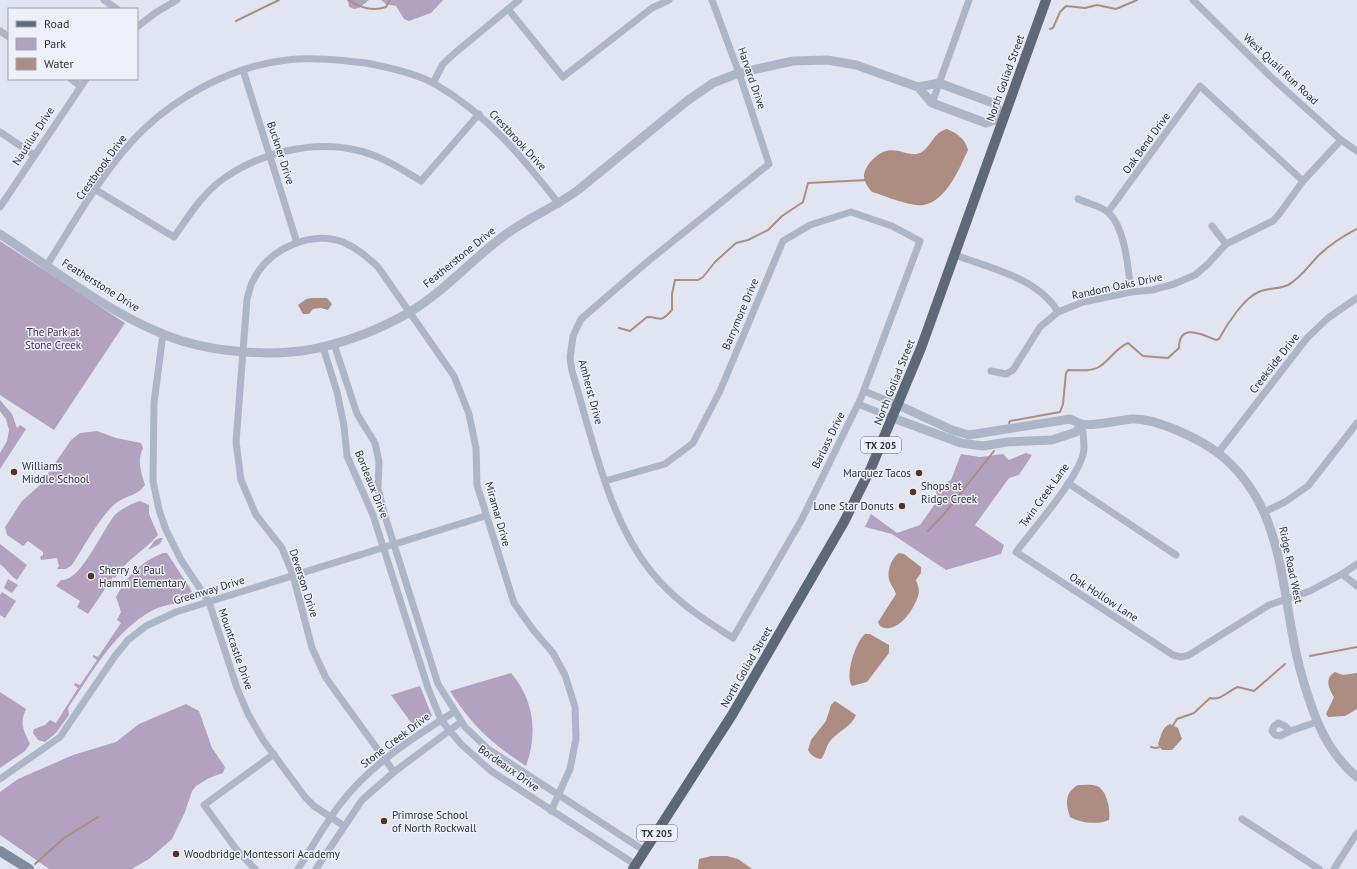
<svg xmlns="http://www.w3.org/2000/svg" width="1357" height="869" viewBox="0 0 1357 869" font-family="'PT Sans',sans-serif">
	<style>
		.green { fill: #b3a1c0 }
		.water { fill: #ad8d81 }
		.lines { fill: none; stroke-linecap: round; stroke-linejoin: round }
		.stream { stroke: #ad8d81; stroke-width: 2 }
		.minor { stroke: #adb6c9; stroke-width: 7 }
		.tertiary { stroke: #adb6c9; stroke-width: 9 }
		.secondary { stroke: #7e8b9d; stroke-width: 10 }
		.primary { stroke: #5d6979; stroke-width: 10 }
		.poi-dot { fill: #573323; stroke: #edf0f9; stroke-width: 1.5 }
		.labels { text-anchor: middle; stroke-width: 3; stroke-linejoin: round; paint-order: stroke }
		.shield { fill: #edf0f9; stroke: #656a72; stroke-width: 1 }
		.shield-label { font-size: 10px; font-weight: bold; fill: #2b3138 }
		.street-label { font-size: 11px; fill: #2b3138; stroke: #edf0f9 }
		.park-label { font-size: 11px; fill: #463055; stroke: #edf0f9 }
		.poi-label { font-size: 11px; fill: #2b3138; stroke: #edf0f9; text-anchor: start }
	</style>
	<rect width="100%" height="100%" fill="#e1e5f2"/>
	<g class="green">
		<polygon points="348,0 369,0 359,8 354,9 349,7"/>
		<polygon points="381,0 443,0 431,13 409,21 404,19 396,6 386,4"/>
		<polygon points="0,241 125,323 54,430 0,395"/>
		<polygon points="0,400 12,414 17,428 20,425 26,429 0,469 0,453 7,441 9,430 6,419 0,411"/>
		<path d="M97,431L116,438L141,443L143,448C137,461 141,472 145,485C139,495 125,496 116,503C100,516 84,547 72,565L66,569H57L59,566L57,558L41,560L40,557L43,555V552L28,541L23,546L7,535L5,527L22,501L40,485L71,440L80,433Z"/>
		<polygon points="1026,453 1032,455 1019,475 1009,478 975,525 1004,545 1001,554 946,570 892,534 865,527 871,514 897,533 920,525 937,501 936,489 951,480 961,454 980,457 1003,454 1009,460"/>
		<path d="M140,501L149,505V514L158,535C143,552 128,558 115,578L113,577L88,614L77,607L80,601L56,586L61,580C81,582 103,528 115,515C122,508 131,504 140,501Z"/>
		<polygon points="160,538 163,538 160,544 148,550 155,540"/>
		<path d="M0,544L27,565L17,580C8,574 7,569 0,564Z"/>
		<path d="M163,553H167L190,588L192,592L191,598C179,604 165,604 153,610C113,632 93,672 68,708L69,715L56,733L45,742L38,740L33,733L34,729L45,725L50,720L56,723L78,688L74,685L75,683L80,685L97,660L93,657V655L98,657L121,623L117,620L121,612L116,597C128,575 141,562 163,553Z"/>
		<polygon points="8,579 18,585 12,593 4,588"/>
		<polygon points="2,592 16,601 5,618 0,615 0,595"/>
		<path d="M511,673C534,700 538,733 526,766C491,743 473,727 450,691Z"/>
		<polygon points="420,686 432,716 415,728 391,695"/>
		<path d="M0,692L26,709C19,724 24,731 30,744L25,751L0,768Z"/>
		<polygon points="186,704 199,711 212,748 225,767 223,773 209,778 196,786 192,791 185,812 172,839 149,859 132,869 49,869 0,835 0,792 18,779 73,755 116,742 139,724"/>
	</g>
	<g class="water">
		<path d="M947,129C957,133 966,140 968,150C959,169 947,200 924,205C911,207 885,196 872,192C868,188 864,181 864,176C864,170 869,163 873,159C893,140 906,159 920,153C931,148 933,132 947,129Z"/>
		<polygon points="312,298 327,298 332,304 328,310 321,308 313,309 309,314 303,314 298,305 306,299"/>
		<path d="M899,553L904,554L921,567V573L916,580C918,585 920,591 918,596C914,610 896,636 880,626L878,622L896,594C895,590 892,587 890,582C886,573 891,558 899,553Z"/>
		<path d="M865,634H870L889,645V653L867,682L852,686C844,676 856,641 865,634Z"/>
		<path d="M1335,672L1343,675L1357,673V709L1345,716L1328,717L1326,714L1334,697C1329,689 1324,678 1335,672Z"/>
		<path d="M835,701L856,715C851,727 840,730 831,740C826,745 826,753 821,759C814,758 811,755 808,750L811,740L826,721L831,705Z"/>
		<path d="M1170,724L1178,728L1182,739L1172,750H1162L1158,744C1161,736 1162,727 1170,724Z"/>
		<path d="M1078,785C1084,785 1091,784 1097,786C1107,790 1111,811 1109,820C1098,825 1080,823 1070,817C1066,804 1064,793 1078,785Z"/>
		<polygon points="727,856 738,859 752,869 698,869 699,859 711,856"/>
	</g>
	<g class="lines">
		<g class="stream">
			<path d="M348,0C360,7 372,12 386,7L390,0"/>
			<polyline points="236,21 279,0"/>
			<polyline points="1050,29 1053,28 1060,12 1066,6 1085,8 1097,5 1116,9 1137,0"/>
			<path d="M619,328L630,331L647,317C662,317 659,324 672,310V294L675,280H698L703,277L715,262L736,243L748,240L768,230L782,216L803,202L808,183L867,180"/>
			<path d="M1009,423L1010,421L1060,412L1063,404L1066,373L1068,370C1078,370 1090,372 1099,367C1110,360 1116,348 1128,343L1143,356L1168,358L1179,348C1179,323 1201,334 1216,340L1219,339C1227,324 1245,296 1261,291C1270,288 1280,289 1288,285C1301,278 1309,265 1319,255C1331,244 1343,236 1357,229"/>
			<polyline points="928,531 944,514 994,451"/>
			<polyline points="1310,656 1357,647"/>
			<path d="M1172,727L1177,719L1194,713L1210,698C1222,701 1228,690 1238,687L1254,691L1285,664"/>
			<polyline points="1151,747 1155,748 1161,747"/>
			<polyline points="35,864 64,838 98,817"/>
		</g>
		<g class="minor">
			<polyline points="104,0 117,9"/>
			<polyline points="1193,0 1270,76 1341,140 1357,151"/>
			<polyline points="508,9 563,77 652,8 669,0"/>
			<polyline points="137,27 155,13 177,0"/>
			<polyline points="0,31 9,37"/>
			<polyline points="243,70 297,243"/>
			<polyline points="71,79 80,86"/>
			<polyline points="433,83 443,64 456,52 519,0"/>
			<polyline points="932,103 969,0"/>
			<polyline points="0,132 34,155"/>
			<path d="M96,190L174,237C188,217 203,193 223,179C259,153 312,140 356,150C380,155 401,169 421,181L479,114"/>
			<path d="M1078,199C1086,203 1102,206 1109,213C1126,230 1128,269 1131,292"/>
			<polyline points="0,207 86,79"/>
			<polyline points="1108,212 1200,86 1303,181"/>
			<polyline points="1212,226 1226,244"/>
			<path d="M955,255C990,268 1038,278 1058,312"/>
			<path d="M47,265C75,221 104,168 142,131C180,94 234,66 287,60C313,57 340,60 366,63C387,67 416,73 435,84C487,114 523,158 559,204"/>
			<polyline points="163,334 154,403 153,481 159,510 166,530 181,560 209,602 237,688 248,714 263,740 305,797 314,806 344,826"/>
			<polyline points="334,344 357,414 375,443 379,462 378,489 385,516 438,684 465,727 488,749 645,851"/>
			<polyline points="323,347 337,392 344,426 347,456 373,515 428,688 441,720 461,744 491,771 636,865"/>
			<polyline points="991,371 1006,374 1013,370 1040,327 1058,312 1083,302 1131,292 1152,290 1174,284 1195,275 1208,264 1226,244 1273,221 1280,213 1303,181 1341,140"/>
			<polyline points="864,391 898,405"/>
			<polyline points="858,404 893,418"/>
			<path d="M1082,425C1083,433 1084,441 1084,449C1082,475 1033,529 1016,552L1173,655L1181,657L1189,655L1269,605L1310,591L1342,574L1357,564"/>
			<polyline points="1218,453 1307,338 1328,318 1357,298"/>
			<path d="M605,481L665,464L693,443L720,391L783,241L810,225L851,212L892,226L920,241L861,398L802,519L733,638C710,623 687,609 667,589C611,536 594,443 572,371L570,358L573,336L581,319L647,262L769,164L739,73L712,0"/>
			<polyline points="1068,483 1176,555"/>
			<polyline points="1264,512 1285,502 1308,486 1357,423"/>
			<polyline points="1342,574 1357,586"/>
			<polygon points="1278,723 1285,726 1290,731 1280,736 1275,735 1272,731 1274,726"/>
			<polyline points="1290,731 1317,722"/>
			<path d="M394,772L326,678L312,648L293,575L282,548L256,515L241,480L236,442L247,299C249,293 250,285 254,279C269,249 311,230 343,242C357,248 367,257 378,267L454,376L469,414L476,448L477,485L514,603L534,631L553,653L565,675L575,707L576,739L570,769L551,811"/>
			<polyline points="0,779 60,737 115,656 128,640 146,626 176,612 485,516"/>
			<polyline points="1242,819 1319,869"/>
			<polyline points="255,869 236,849 204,805 274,754"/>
			<path d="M298,869C312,847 325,824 341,803C370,765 414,737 454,712"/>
			<polyline points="316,869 362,800 394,772 461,722"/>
			<polyline points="1334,869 1357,833"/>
		</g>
		<g class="tertiary">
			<path d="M0,234C51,268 106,311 163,334C205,352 273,358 318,348C350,341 382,328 410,312C445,291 472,259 505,235C528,218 555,207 578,190L687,101L713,83L739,73L793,61L827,60L856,65L918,87L932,103L986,123L1004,117L993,103L939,83L918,87"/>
			<path d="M898,405L952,430L969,435L1070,419C1073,420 1077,423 1081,424C1090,427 1120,420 1132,419C1156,418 1198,438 1218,453C1276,498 1280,566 1292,632C1296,656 1302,679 1310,702C1320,732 1333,757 1357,777"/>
			<polyline points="893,418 961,443 983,446 1007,442 1052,440 1076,432 1082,425"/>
		</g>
		<polyline class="secondary" points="0,851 29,869"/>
		<polyline class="primary" points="633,869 732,715 844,522 871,468 921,348 1046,0"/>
	</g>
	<g class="poi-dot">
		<circle cx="14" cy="472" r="4"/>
		<circle cx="919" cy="473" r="4"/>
		<circle cx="913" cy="492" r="4"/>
		<circle cx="902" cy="506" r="4"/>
		<circle cx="91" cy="576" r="4"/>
		<circle cx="384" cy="821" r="4"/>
		<circle cx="176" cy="854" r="4"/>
	</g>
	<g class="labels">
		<g class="shield">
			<rect x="861" y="437" width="40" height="16" rx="3"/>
			<rect x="637" y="825" width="40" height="16" rx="3"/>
		</g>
		<g class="shield-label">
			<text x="881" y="449">TX 205</text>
			<text x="657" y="837">TX 205</text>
		</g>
		<g class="street-label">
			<text transform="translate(1281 69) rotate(43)" y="4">West Quail Run Road</text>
			<text transform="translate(752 78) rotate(71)" y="4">Harvard Drive</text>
			<text transform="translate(1005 78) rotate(-70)" y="4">North Goliad Street</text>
			<text transform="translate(33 136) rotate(-57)" y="4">Nautilus Drive</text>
			<text transform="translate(518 140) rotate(47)" y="4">Crestbrook Drive</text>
			<text transform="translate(1146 143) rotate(-54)" y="4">Oak Bend Drive</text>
			<text transform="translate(281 153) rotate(72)" y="4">Buckner Drive</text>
			<text transform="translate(101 167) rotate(-54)" y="4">Crestbrook Drive</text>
			<text transform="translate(459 257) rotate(-39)" y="4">Featherstone Drive</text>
			<text transform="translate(101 285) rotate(32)" y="4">Featherstone Drive</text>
			<text transform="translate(1117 286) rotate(-12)" y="4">Random Oaks Drive</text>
			<text transform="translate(740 314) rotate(-67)" y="4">Barrymore Drive</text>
			<text transform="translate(1274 363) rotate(-52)" y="4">Creekside Drive</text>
			<text transform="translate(894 382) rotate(-68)" y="4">North Goliad Street</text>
			<text transform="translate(591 392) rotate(75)" y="4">Amherst Drive</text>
			<text transform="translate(828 440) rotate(-64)" y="4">Barlass Drive</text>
			<text transform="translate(372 484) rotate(68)" y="4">Bordeaux Drive</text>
			<text transform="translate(1044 495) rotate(-54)" y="4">Twin Creek Lane</text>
			<text transform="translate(498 514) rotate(74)" y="4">Miramar Drive</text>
			<text transform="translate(1291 565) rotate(78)" y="4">Ridge Road West</text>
			<text transform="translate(304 583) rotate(72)" y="4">Deverson Drive</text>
			<text transform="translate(209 590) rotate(-17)" y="4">Greenway Drive</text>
			<text transform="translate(1104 597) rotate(33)" y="4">Oak Hollow Lane</text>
			<text transform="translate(236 649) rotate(71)" y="4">Mountcastle Drive</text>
			<text transform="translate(746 667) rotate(-60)" y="4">North Goliad Street</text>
			<text transform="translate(395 740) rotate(-37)" y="4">Stone Creek Drive</text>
			<text transform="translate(509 768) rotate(35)" y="4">Bordeaux Drive</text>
		</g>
		<g class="park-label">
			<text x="53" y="336">The Park at<tspan x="53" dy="13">Stone Creek</tspan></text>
		</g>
		<g class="poi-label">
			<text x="22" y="470">Williams<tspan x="22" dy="13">Middle School</tspan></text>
			<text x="911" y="477" text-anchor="end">Marquez Tacos</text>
			<text x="921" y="490">Shops at<tspan x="921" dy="13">Ridge Creek</tspan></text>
			<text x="894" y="510" text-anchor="end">Lone Star Donuts</text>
			<text x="99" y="574">Sherry &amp; Paul<tspan x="99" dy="13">Hamm Elementary</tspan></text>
			<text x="392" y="819">Primrose School<tspan x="392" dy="13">of North Rockwall</tspan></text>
			<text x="184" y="858">Woodbridge Montessori Academy</text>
		</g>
	</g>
	<rect x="8" y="8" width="130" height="72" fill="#edf0f9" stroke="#9fa4ac"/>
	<rect x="16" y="21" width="20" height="6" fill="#5d6979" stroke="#9fa4ac"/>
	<text x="44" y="28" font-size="12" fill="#2b3138">Road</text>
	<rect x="16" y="38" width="20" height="12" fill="#b3a1c0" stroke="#9fa4ac"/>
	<text x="44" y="48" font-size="12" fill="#2b3138">Park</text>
	<rect x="16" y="58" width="20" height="12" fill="#ad8d81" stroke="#9fa4ac"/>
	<text x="44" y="68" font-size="12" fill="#2b3138">Water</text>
</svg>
